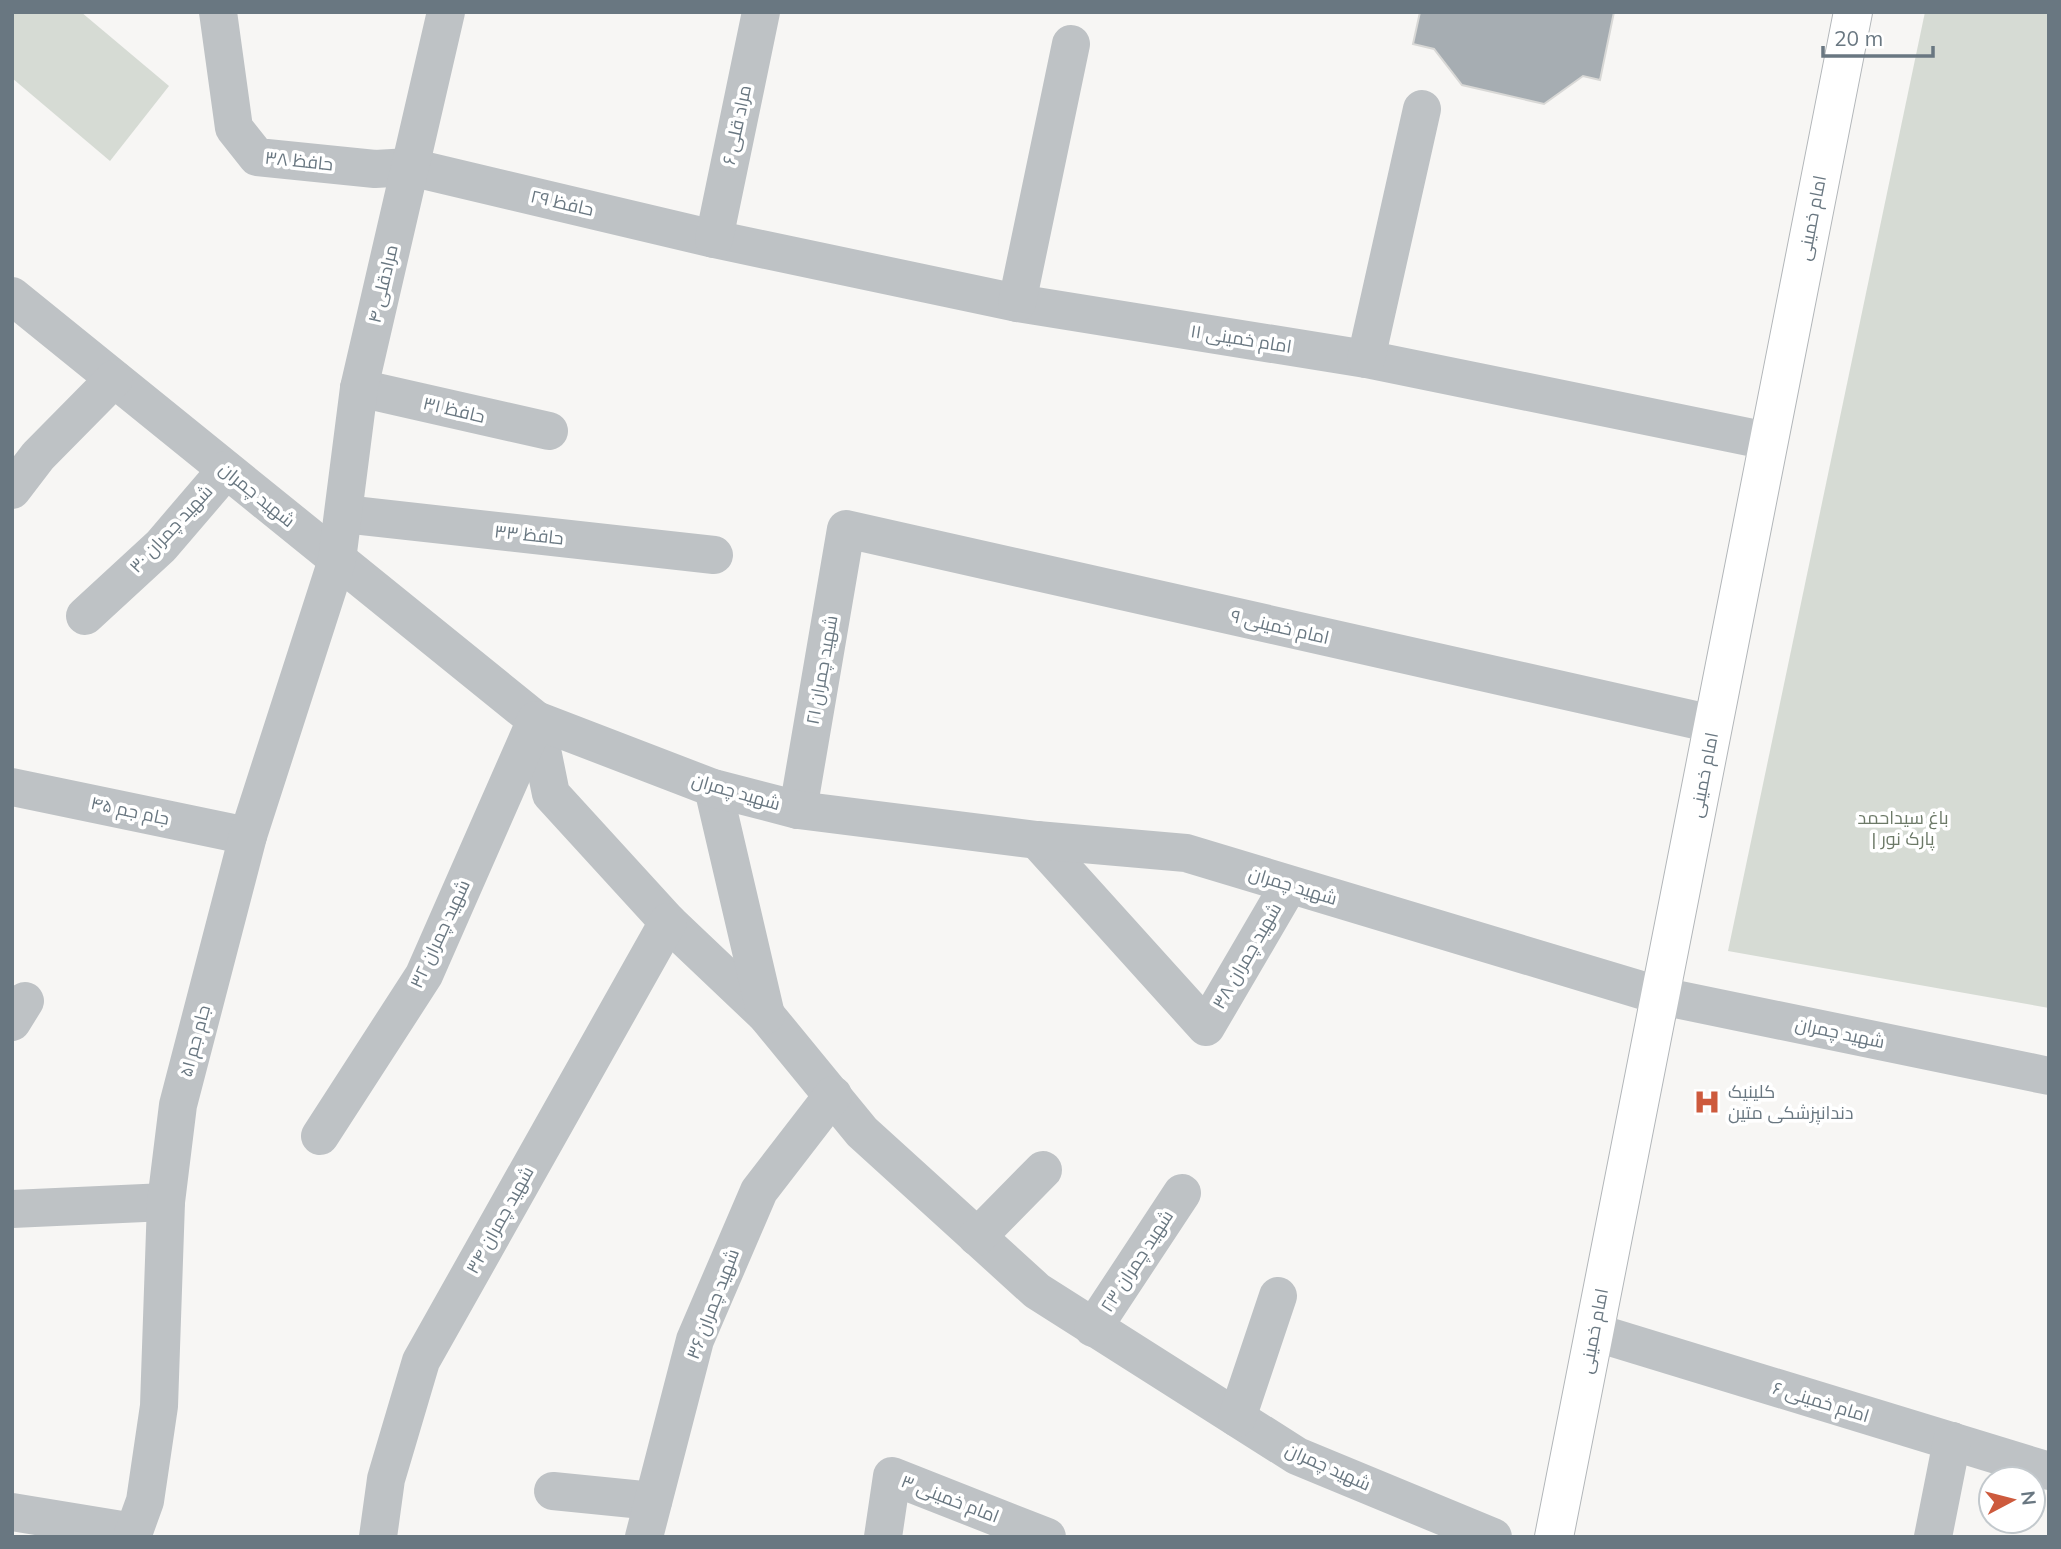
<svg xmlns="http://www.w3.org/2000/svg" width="2061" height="1549" viewBox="0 0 2061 1549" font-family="Mulish,Cairo,sans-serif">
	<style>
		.green { fill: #d6dbd4 }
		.building { fill: #a6adb2; stroke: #d8d8d6; stroke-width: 2 }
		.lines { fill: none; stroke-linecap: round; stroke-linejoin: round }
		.major-casing { stroke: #b2b6b9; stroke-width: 40 }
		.minor { stroke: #bec2c5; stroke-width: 38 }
		.major { stroke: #fff; stroke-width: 38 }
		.labels { text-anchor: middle; stroke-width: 7; stroke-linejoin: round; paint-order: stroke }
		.street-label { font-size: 18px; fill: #697781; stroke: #fff }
		.park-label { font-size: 18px; fill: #6c7967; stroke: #fff }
		.poi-label { font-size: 18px; fill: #697781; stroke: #fff; text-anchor: start }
	</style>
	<rect width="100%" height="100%" fill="#f7f6f4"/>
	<g class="green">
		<polygon points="12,12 81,12 169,86 110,161 12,78"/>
		<polygon points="1925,12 2049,12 2049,1008 1728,951"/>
	</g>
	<polygon class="building" points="1420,12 1614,12 1600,80 1583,76 1544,104 1462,85 1434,49 1413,44"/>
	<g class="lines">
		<g class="major-casing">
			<polyline id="major" points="1554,1537 1853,12"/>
		</g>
		<g class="minor">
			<polyline points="218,12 234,128 257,157 375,169 410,167 714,239 1017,303 1366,359 1768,441"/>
			<polyline points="714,239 761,12"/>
			<polyline points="12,296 536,720 551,794 668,922 766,1015 862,1132 1037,1291 1297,1456 1493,1537"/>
			<polyline points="1017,303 1071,44"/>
			<polyline points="1366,359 1422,109"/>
			<polyline points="359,388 549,431"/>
			<polyline points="12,490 38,456 114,379"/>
			<polyline points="344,514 714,555"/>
			<polyline points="85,616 161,546 226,470"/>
			<polyline points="12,787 248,836"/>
			<polyline points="713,788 766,1015"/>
			<polyline points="798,810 846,529 1713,724"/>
			<polyline points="1037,840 1206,1027 1289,885"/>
			<polyline points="12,1022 25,1001"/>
			<polyline points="320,1136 424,975 536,720 713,788 798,810 1037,840 1186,853 1661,996 2049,1076"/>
			<polyline points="12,1209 166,1202"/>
			<polyline points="977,1237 1043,1170"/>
			<polyline points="1093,1328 1182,1193"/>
			<polyline points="1594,1332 2049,1471"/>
			<polyline points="1237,1418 1278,1296"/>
			<polyline points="553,1491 653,1501"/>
			<polyline points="12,1512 134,1532"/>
			<polyline points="132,1537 145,1501 159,1406 166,1202 178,1105 248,836 337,560 359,388 446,12"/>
			<polyline points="378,1537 386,1479 421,1361 668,922"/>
			<polyline points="644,1537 695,1340 759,1191 833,1095"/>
			<polyline points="883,1537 892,1476 1047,1537"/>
			<polyline points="1933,1537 1952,1441"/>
		</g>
		<use href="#major" class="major"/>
	</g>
	<defs>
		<g id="hospital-bare" transform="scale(2.1)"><path d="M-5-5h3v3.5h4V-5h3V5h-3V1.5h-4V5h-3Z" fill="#cd5a3d" stroke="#fff" stroke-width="2.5" paint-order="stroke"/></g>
	</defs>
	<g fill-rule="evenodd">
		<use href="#hospital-bare" x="1707" y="1102"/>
	</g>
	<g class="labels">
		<g class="street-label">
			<text transform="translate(737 125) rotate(-78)" y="6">مراد قلی ۶</text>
			<text transform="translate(299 161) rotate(6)" y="6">حافظ ۳۸</text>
			<text transform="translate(562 203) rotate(13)" y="6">حافظ ۲۹</text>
			<text transform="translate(1812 218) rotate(-79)" y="6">امام خمینی</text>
			<text transform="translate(383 284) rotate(-77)" y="6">مرادقلی ۴</text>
			<text transform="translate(1241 339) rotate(9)" y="6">امام خمینی ۱۱</text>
			<text transform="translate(454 410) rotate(13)" y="6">حافظ ۳۱</text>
			<text transform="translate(257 495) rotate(39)" y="6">شهید چمران</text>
			<text transform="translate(171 529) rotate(-47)" y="6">شهید چمران ۳۰</text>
			<text transform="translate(529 535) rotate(6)" y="6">حافظ ۳۳</text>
			<text transform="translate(1280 627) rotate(13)" y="6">امام خمینی ۹</text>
			<text transform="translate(822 670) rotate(-80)" y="6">شهید چمران ۲۱</text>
			<text transform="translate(1704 775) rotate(-79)" y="6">امام خمینی</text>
			<text transform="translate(736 792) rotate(16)" y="6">شهید چمران</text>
			<text transform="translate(130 811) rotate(12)" y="6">جام جم ۴۵</text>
			<text transform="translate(1293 886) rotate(17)" y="6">شهید چمران</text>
			<text transform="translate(440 934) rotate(-65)" y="6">شهید چمران ۳۲</text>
			<text transform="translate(1247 956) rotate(-60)" y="6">شهید چمران ۳۸</text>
			<text transform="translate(1840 1033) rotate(12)" y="6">شهید چمران</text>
			<text transform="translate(195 1041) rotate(-75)" y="6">جام جم ۵۱</text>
			<text transform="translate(500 1220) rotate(-61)" y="6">شهید چمران ۳۴</text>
			<text transform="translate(1137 1261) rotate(-57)" y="6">شهید چمران ۲۳</text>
			<text transform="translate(713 1304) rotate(-69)" y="6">شهید چمران ۳۶</text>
			<text transform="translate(1594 1331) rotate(-79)" y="6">امام خمینی</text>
			<text transform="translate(1821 1402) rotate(17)" y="6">امام خمینی ۶</text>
			<text transform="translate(1328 1467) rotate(24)" y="6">شهید چمران</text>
			<text transform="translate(950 1499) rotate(21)" y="6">امام خمینی ۳</text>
		</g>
		<g class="park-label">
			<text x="1903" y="824">باغ سیداحمد<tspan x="1903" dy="21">| پارک نور</tspan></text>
		</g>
		<g class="poi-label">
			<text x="1728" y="1098">کلینیک<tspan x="1728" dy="21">دندانپزشکی متین</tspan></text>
		</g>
	</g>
	<rect width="2061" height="1549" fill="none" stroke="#697781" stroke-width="28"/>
	<g transform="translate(2012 1500) rotate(83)"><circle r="33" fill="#ffffff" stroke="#c3c9cd" stroke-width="2"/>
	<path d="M0-5L12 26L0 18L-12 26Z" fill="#cd5a3d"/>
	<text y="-10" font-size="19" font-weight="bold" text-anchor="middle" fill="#697781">N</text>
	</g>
	<path d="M1823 46v10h110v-10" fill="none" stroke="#697781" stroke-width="3.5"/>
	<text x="1834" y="46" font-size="21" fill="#697781" stroke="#ffffff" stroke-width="5" paint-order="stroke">20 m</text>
</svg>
